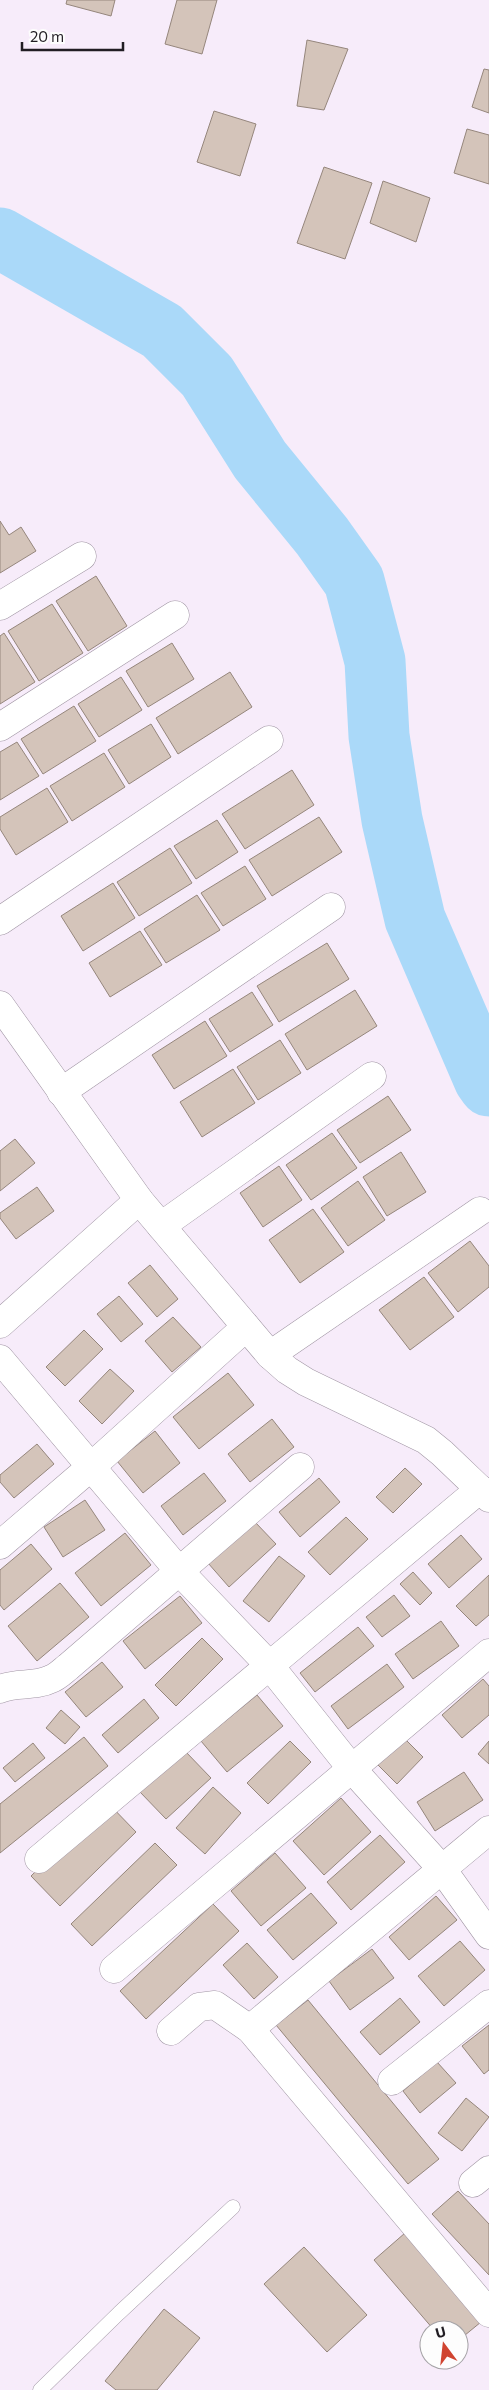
<svg xmlns="http://www.w3.org/2000/svg" width="489" height="2390" viewBox="0 0 489 2390" font-family="Commissioner,sans-serif">
	<style>
		.lines { fill: none; stroke-linecap: round; stroke-linejoin: round }
		.river { stroke: #aad9f9; stroke-width: 61 }
		.building { fill: #d4c4ba; stroke: #95867c }
		.service-casing { stroke: #a196a4; stroke-width: 15 }
		.minor-casing { stroke: #a196a4; stroke-width: 29 }
		.service { stroke: #fff; stroke-width: 14 }
		.minor { stroke: #fff; stroke-width: 28 }
	</style>
	<rect width="100%" height="100%" fill="#f7ecfa"/>
	<g class="lines">
		<polyline class="river" points="0,238 162,331 207,376 260,460 322,536 354,581 375,661 379,736 392,820 415,919 484,1079 489,1086"/>
	</g>
	<g class="building">
		<polygon points="67,0 115,0 111,16 66,4"/>
		<polygon points="177,0 217,0 202,54 165,44"/>
		<polygon points="307,40 348,49 324,110 297,106"/>
		<polygon points="484,69 489,70 489,113 472,107"/>
		<polygon points="214,111 256,124 240,176 197,162"/>
		<polygon points="467,129 489,135 489,184 454,173"/>
		<polygon points="324,167 372,183 345,259 297,243"/>
		<polygon points="383,181 430,198 416,242 370,223"/>
		<polygon points="0,521 9,535 21,527 36,551 0,573"/>
		<polygon points="96,576 127,626 88,651 56,601"/>
		<polygon points="52,604 83,653 39,681 8,631"/>
		<polygon points="4,633 35,682 0,704 0,636"/>
		<polygon points="172,643 194,679 148,707 126,671"/>
		<polygon points="230,672 252,707 178,754 156,718"/>
		<polygon points="121,677 142,710 99,737 78,704"/>
		<polygon points="74,706 96,741 43,774 21,739"/>
		<polygon points="151,724 171,757 129,784 108,750"/>
		<polygon points="17,742 39,776 0,800 0,752"/>
		<polygon points="104,753 125,787 72,821 50,786"/>
		<polygon points="292,770 314,805 245,849 222,814"/>
		<polygon points="47,788 68,822 16,855 0,829 0,817"/>
		<polygon points="319,817 342,852 272,896 249,860"/>
		<polygon points="217,820 238,852 196,879 174,846"/>
		<polygon points="170,848 192,883 139,916 117,882"/>
		<polygon points="245,866 266,899 223,926 201,893"/>
		<polygon points="113,883 135,918 83,951 61,916"/>
		<polygon points="197,895 220,930 166,963 144,929"/>
		<polygon points="140,931 162,965 110,997 89,963"/>
		<polygon points="327,943 349,979 279,1022 257,986"/>
		<polygon points="355,990 377,1026 307,1070 285,1034"/>
		<polygon points="252,992 273,1025 230,1052 209,1019"/>
		<polygon points="205,1021 227,1056 174,1089 152,1055"/>
		<polygon points="280,1040 301,1073 258,1100 237,1067"/>
		<polygon points="233,1069 255,1103 202,1137 180,1102"/>
		<polygon points="388,1096 411,1130 360,1163 337,1130"/>
		<polygon points="332,1133 357,1168 311,1200 286,1165"/>
		<polygon points="15,1139 35,1163 0,1191 0,1151"/>
		<polygon points="401,1152 426,1192 387,1216 363,1177"/>
		<polygon points="279,1166 302,1200 263,1227 240,1193"/>
		<polygon points="358,1181 385,1220 348,1246 321,1208"/>
		<polygon points="37,1187 54,1211 16,1239 0,1218 0,1213"/>
		<polygon points="313,1209 344,1252 300,1283 269,1240"/>
		<polygon points="470,1241 489,1266 489,1287 458,1312 428,1273"/>
		<polygon points="150,1265 178,1299 157,1317 128,1283"/>
		<polygon points="424,1277 454,1317 410,1350 379,1310"/>
		<polygon points="119,1296 143,1324 121,1342 97,1314"/>
		<polygon points="173,1317 201,1347 172,1372 145,1341"/>
		<polygon points="84,1330 103,1349 65,1386 46,1367"/>
		<polygon points="110,1369 134,1391 102,1424 79,1401"/>
		<polygon points="228,1373 254,1405 199,1449 173,1417"/>
		<polygon points="272,1419 294,1447 250,1482 228,1454"/>
		<polygon points="155,1431 180,1463 143,1493 117,1461"/>
		<polygon points="37,1444 54,1464 14,1498 0,1482 0,1475"/>
		<polygon points="405,1468 422,1484 393,1513 376,1497"/>
		<polygon points="204,1473 226,1501 183,1535 161,1506"/>
		<polygon points="319,1478 340,1502 300,1537 279,1512"/>
		<polygon points="85,1500 105,1530 63,1557 44,1527"/>
		<polygon points="346,1517 368,1539 330,1575 308,1552"/>
		<polygon points="255,1522 276,1544 229,1587 208,1563"/>
		<polygon points="125,1533 151,1565 101,1606 75,1573"/>
		<polygon points="461,1535 482,1559 449,1588 428,1564"/>
		<polygon points="31,1544 52,1569 4,1610 0,1605 0,1570"/>
		<polygon points="279,1556 305,1576 269,1622 243,1601"/>
		<polygon points="413,1572 432,1593 420,1605 400,1584"/>
		<polygon points="489,1575 489,1615 476,1626 456,1606"/>
		<polygon points="60,1583 89,1617 37,1661 8,1626"/>
		<polygon points="394,1595 410,1616 382,1637 366,1617"/>
		<polygon points="180,1596 202,1623 145,1669 123,1641"/>
		<polygon points="441,1621 459,1646 413,1679 395,1654"/>
		<polygon points="358,1627 374,1646 315,1692 300,1673"/>
		<polygon points="202,1638 223,1659 176,1706 155,1685"/>
		<polygon points="102,1662 123,1687 86,1717 65,1692"/>
		<polygon points="387,1664 404,1687 348,1729 331,1706"/>
		<polygon points="483,1679 489,1686 489,1715 462,1738 442,1715"/>
		<polygon points="257,1695 283,1726 227,1772 201,1741"/>
		<polygon points="144,1699 159,1718 118,1753 102,1735"/>
		<polygon points="61,1710 80,1727 65,1744 46,1728"/>
		<polygon points="84,1737 108,1766 0,1853 0,1804"/>
		<polygon points="404,1738 423,1757 397,1784 378,1765"/>
		<polygon points="290,1741 311,1762 268,1804 247,1783"/>
		<polygon points="489,1741 489,1764 478,1754"/>
		<polygon points="33,1743 45,1758 15,1782 3,1768"/>
		<polygon points="185,1751 211,1778 166,1819 140,1792"/>
		<polygon points="464,1772 483,1800 435,1831 417,1802"/>
		<polygon points="213,1787 241,1813 205,1854 176,1828"/>
		<polygon points="341,1798 371,1832 324,1875 293,1841"/>
		<polygon points="107,1802 136,1832 60,1906 31,1876"/>
		<polygon points="380,1835 405,1862 351,1910 327,1882"/>
		<polygon points="155,1843 177,1865 92,1946 71,1924"/>
		<polygon points="275,1853 306,1888 261,1926 231,1891"/>
		<polygon points="311,1893 337,1923 293,1960 267,1930"/>
		<polygon points="436,1896 457,1920 409,1960 389,1937"/>
		<polygon points="213,1904 239,1931 146,2019 120,1991"/>
		<polygon points="460,1941 485,1970 444,2006 418,1976"/>
		<polygon points="247,1943 278,1977 254,1999 223,1965"/>
		<polygon points="372,1949 394,1978 350,2010 329,1981"/>
		<polygon points="400,1998 420,2022 380,2055 360,2032"/>
		<polygon points="308,2000 439,2159 408,2184 276,2025"/>
		<polygon points="489,2025 489,2070 484,2074 462,2046"/>
		<polygon points="437,2062 456,2083 420,2113 403,2091"/>
		<polygon points="466,2098 489,2117 462,2151 438,2133"/>
		<polygon points="458,2191 489,2224 489,2275 432,2214"/>
		<polygon points="405,2233 481,2322 459,2340 459,2330 434,2330 374,2260"/>
		<polygon points="304,2247 367,2315 327,2352 264,2284"/>
		<polygon points="164,2309 200,2338 157,2390 116,2390 105,2381"/>
	</g>
	<g class="lines">
		<g class="service-casing">
			<polyline id="service" points="40,2390 119,2313 233,2207"/>
		</g>
		<g class="minor-casing">
			<g id="minor">
				<polyline points="0,606 82,556"/>
				<polyline points="0,727 175,615"/>
				<polyline points="0,921 269,740"/>
				<polyline points="0,1005 139,1200 0,1324"/>
				<polyline points="61,1092 331,907"/>
				<polyline points="139,1200 270,1355 287,1370 306,1382 426,1440 442,1453 489,1498"/>
				<polyline points="161,1226 372,1076"/>
				<polyline points="270,1355 480,1211"/>
				<polyline points="0,1359 179,1571 270,1666 352,1769 442,1869 489,1935"/>
				<polyline points="0,1545 92,1466 246,1327"/>
				<path d="M0,1689C16,1682 35,1687 51,1679C57,1677 63,1671 68,1667L300,1467"/>
				<polyline points="39,1859 480,1489"/>
				<polyline points="114,1969 489,1653"/>
				<polyline points="250,2029 489,1830"/>
				<polyline points="171,2031 199,2007 215,2005 250,2029 489,2313"/>
				<polyline points="392,2081 489,2004"/>
				<polyline points="473,2183 489,2170"/>
			</g>
		</g>
		<use href="#service" class="service"/>
		<use href="#minor" class="minor"/>
	</g>
	<g transform="translate(444 2345) rotate(345)"><circle r="24" fill="#fdfdfd" stroke="#a5a3a6"/>
	<path d="M0-4L9 19L0 12L-9 19Z" fill="#d04430"/>
	<text y="-8" font-size="14" font-weight="bold" text-anchor="middle" fill="#211d23">U</text>
	</g>
	<path d="M22 42v8h101v-8" fill="none" stroke="#211d23" stroke-width="2.5"/>
	<text x="30" y="42" font-size="15" fill="#211d23" stroke="#fdfdfd" stroke-width="4" paint-order="stroke">20 m</text>
</svg>
